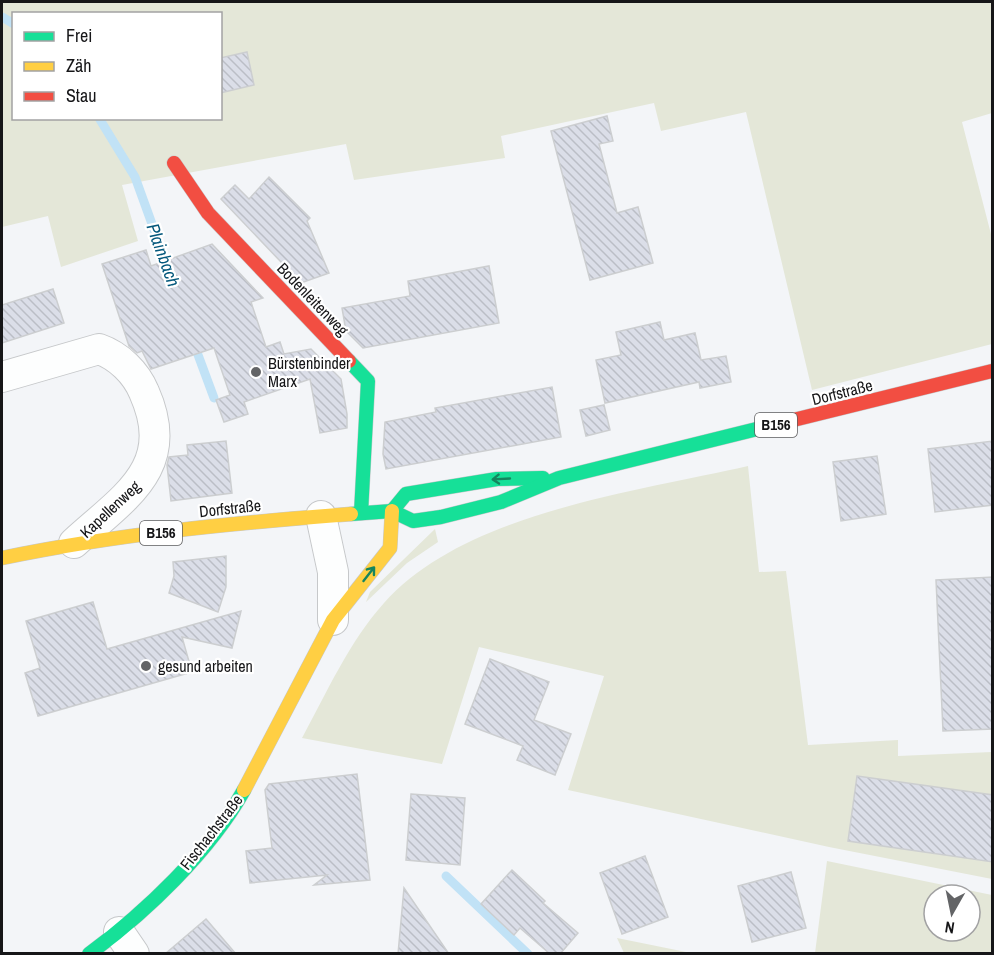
<svg xmlns="http://www.w3.org/2000/svg" width="994" height="955" viewBox="0 0 994 955" font-family="'Archivo Narrow',sans-serif">
	<style>
		.green { fill: #e4e7d8; fill-rule: evenodd }
		.lines { fill: none; stroke-linecap: round; stroke-linejoin: round }
		.stream { stroke: #c1e2f6; stroke-width: 9 }
		.building { fill: url(#building-back-hatch); stroke: #ccced0; stroke-width: 1.5 }
		.street-casing { stroke: #c6c8ca; stroke-width: 32 }
		.fast-casing { stroke: #c6c8ca; stroke-width: 15 }
		.slow-casing { stroke: #c6c8ca; stroke-width: 15 }
		.jam-casing { stroke: #c6c8ca; stroke-width: 15 }
		.street { stroke: #fdfefe; stroke-width: 30 }
		.fast { stroke: #16e098; stroke-width: 14 }
		.slow { stroke: #ffcf43; stroke-width: 14 }
		.jam { stroke: #f24e42; stroke-width: 14 }
		.oneway { stroke: #16855e }
		.poi-dot { fill: #636466; stroke: #fff; stroke-width: 2 }
		.labels { text-anchor: middle; stroke-width: 4.5; stroke-linejoin: round; paint-order: stroke }
		.shield { fill: #fff; stroke: #5c5c5d; stroke-width: 1.5 }
		.shield-label { font-size: 15px; font-weight: bold; fill: #161618 }
		.street-label { font-size: 16px; fill: #161618; stroke: #fff }
		.poi-label { font-size: 16px; fill: #161618; stroke: #fff; text-anchor: start }
		.water-label { font-size: 18px; font-style: italic; fill: #04587c; stroke: #fff }
	</style>
	<defs>
		<pattern id="building-back-hatch" width="6" height="6" patternUnits="userSpaceOnUse" patternTransform="scale(1.5)"><rect width="6" height="6" fill="#dbdee8"/><path d="M-1 5l2 2M0 0l6 6M5-1l2 2" fill="none" stroke="#bbbec6"/></pattern>
	</defs>
	<rect width="100%" height="100%" fill="#f3f5f8"/>
	<g class="green">
		<path d="M2,2H992V113L962,122L992,238V344L812,390L746,112L661,131L654,103L501,136L505,158L354,180L346,144L122,185L138,241L61,267L48,216L2,227ZM14,14H220V118H14Z"/>
		<path d="M748,466L759,572L786,571L808,745L898,740V756L992,752V879L829,847L568,790L604,676L479,647L442,764L302,738C327,692 349,642 384,603C464,513 634,492 748,466Z"/>
		<polygon points="435,529 438,542 407,563 366,602 370,592"/>
		<path d="M827,861L992,895V953H815ZM934,895H970V931H934Z"/>
		<polygon points="617,938 691,953 624,953"/>
	</g>
	<g class="lines">
		<g class="stream">
			<polyline points="2,17 14,24"/>
			<polyline points="99,118 135,177 169,271"/>
			<polyline points="194,344 214,398"/>
			<polyline points="446,876 528,954"/>
		</g>
	</g>
	<g class="building">
		<polygon points="247,52 254,85 220,93 220,58"/>
		<polygon points="607,116 613,141 599,144 617,213 638,207 653,263 590,280 551,131"/>
		<polygon points="269,177 310,218 307,221 329,273 301,283 221,199 235,185 249,199"/>
		<polygon points="212,244 263,298 251,302 266,347 280,342 284,354 311,349 341,379 347,414 347,428 320,433 310,379 244,402 248,414 224,422 216,400 230,395 214,348 151,369 142,351 137,353 129,346 102,264 146,250 151,266"/>
		<polygon points="489,266 499,323 363,348 346,331 342,308 410,296 408,281"/>
		<polygon points="53,289 64,323 2,343 2,305"/>
		<polygon points="660,322 664,340 695,333 701,360 726,356 731,382 700,388 699,382 605,403 596,360 621,355 616,332"/>
		<polygon points="552,387 561,437 386,469 383,454 385,422 436,412 435,408"/>
		<polygon points="604,405 610,430 586,436 580,410"/>
		<polygon points="226,441 232,493 171,501 167,465 169,457 188,455 187,445"/>
		<polygon points="993,441 993,505 935,512 928,449"/>
		<polygon points="877,456 886,514 841,521 833,462"/>
		<polygon points="226,556 226,587 218,612 169,593 174,576 173,562"/>
		<polygon points="993,577 993,729 943,731 936,580"/>
		<polygon points="93,602 107,649 241,611 232,648 182,637 192,672 38,716 25,673 40,668 26,621"/>
		<polygon points="490,659 549,682 534,720 571,734 555,775 517,760 523,746 465,724"/>
		<polygon points="357,774 370,880 314,885 327,875 250,883 246,851 272,848 265,790 269,784"/>
		<polygon points="857,776 993,795 993,862 848,841"/>
		<polygon points="411,794 465,798 460,865 406,860"/>
		<polygon points="645,856 668,917 622,934 600,873"/>
		<polygon points="512,870 545,901 543,903 578,933 560,954 550,954 520,928 514,935 481,904"/>
		<polygon points="791,872 806,928 752,942 738,886"/>
		<polygon points="404,888 449,954 398,954"/>
		<polygon points="206,919 236,954 165,954"/>
	</g>
	<g class="lines">
		<g class="street-casing">
			<g id="street">
				<path d="M2,377L99,349C119,356 136,373 144,392C178,468 124,497 74,543"/>
				<polyline points="321,516 333,572 333,620"/>
				<polyline points="119,932 134,954"/>
			</g>
		</g>
		<g class="fast-casing">
			<g id="fast">
				<polyline points="349,361 368,381 361,513"/>
				<polyline points="392,511 406,494 497,479 543,478"/>
				<polyline points="351,514 392,511 413,521 441,517 501,502 559,478 773,425"/>
				<path d="M89,954C145,913 210,851 244,790"/>
			</g>
		</g>
		<g class="slow-casing">
			<g id="slow">
				<path d="M2,558C117,534 234,523 351,514"/>
				<polyline points="244,790 333,620 390,548 392,511"/>
			</g>
		</g>
		<g class="jam-casing">
			<g id="jam">
				<polyline points="174,163 208,213 349,361"/>
				<polyline points="773,425 992,371"/>
			</g>
		</g>
		<use href="#street" class="street"/>
		<use href="#fast" class="fast"/>
		<use href="#slow" class="slow"/>
		<use href="#jam" class="jam"/>
	</g>
	<defs><path id="oneway-shaft" d="M-6 0H5M1.5-3L5.5 0L1.5 3" fill="none" stroke-width="1.6" stroke-linecap="round" stroke-linejoin="round" transform="scale(1.5)"/></defs>
	<g class="oneway">
		<use href="#oneway-shaft" transform="translate(501 479) rotate(177)"/>
		<use href="#oneway-shaft" transform="translate(369 574) rotate(-52)"/>
	</g>
	<g class="poi-dot">
		<circle cx="256" cy="372" r="6"/>
		<circle cx="146" cy="666" r="6"/>
	</g>
	<g class="labels">
		<g class="shield">
			<rect x="755" y="413" width="42" height="24" rx="4.5"/>
			<rect x="140" y="521" width="42" height="24" rx="4.5"/>
		</g>
		<g class="shield-label">
			<text x="776" y="430">B156</text>
			<text x="161" y="538">B156</text>
		</g>
		<g class="street-label">
			<text transform="translate(313 299) rotate(46)" y="6">Bodenleitenweg</text>
			<text transform="translate(842 392) rotate(-14)" y="6">Dorfstraße</text>
			<text transform="translate(230 508) rotate(-6)" y="6">Dorfstraße</text>
			<text transform="translate(110 509) rotate(-43)" y="6">Kapellenweg</text>
			<text transform="translate(211 832) rotate(-52)" y="6">Fischachstraße</text>
		</g>
		<g class="poi-label">
			<text x="268" y="369">Bürstenbinder<tspan x="268" dy="18">Marx</tspan></text>
			<text x="158" y="672">gesund arbeiten</text>
		</g>
		<g class="water-label">
			<text transform="translate(163 255) rotate(70)" y="6">Plainbach</text>
		</g>
	</g>
	<rect width="994" height="955" fill="none" stroke="#161618" stroke-width="6"/>
	<rect x="12" y="12" width="210" height="108" fill="#ffffff" stroke="#a2a2a3" stroke-width="1.5"/>
	<rect x="24" y="32" width="30" height="9" fill="#16e098" stroke="#a2a2a3" stroke-width="1.5"/>
	<text x="66" y="42" font-size="18" fill="#161618">Frei</text>
	<rect x="24" y="62" width="30" height="9" fill="#ffcf43" stroke="#a2a2a3" stroke-width="1.5"/>
	<text x="66" y="72" font-size="18" fill="#161618">Zäh</text>
	<rect x="24" y="92" width="30" height="9" fill="#f24e42" stroke="#a2a2a3" stroke-width="1.5"/>
	<text x="66" y="102" font-size="18" fill="#161618">Stau</text>
	<g transform="translate(952 913) rotate(189)"><circle r="28" fill="#ffffff" stroke="#a2a2a3" stroke-width="1.5"/>
	<path d="M0-4.5L10 22L0 15L-10 22Z" fill="#636466"/>
	<text y="-9" font-size="16" font-weight="bold" text-anchor="middle" fill="#161618">N</text>
	</g>
</svg>
